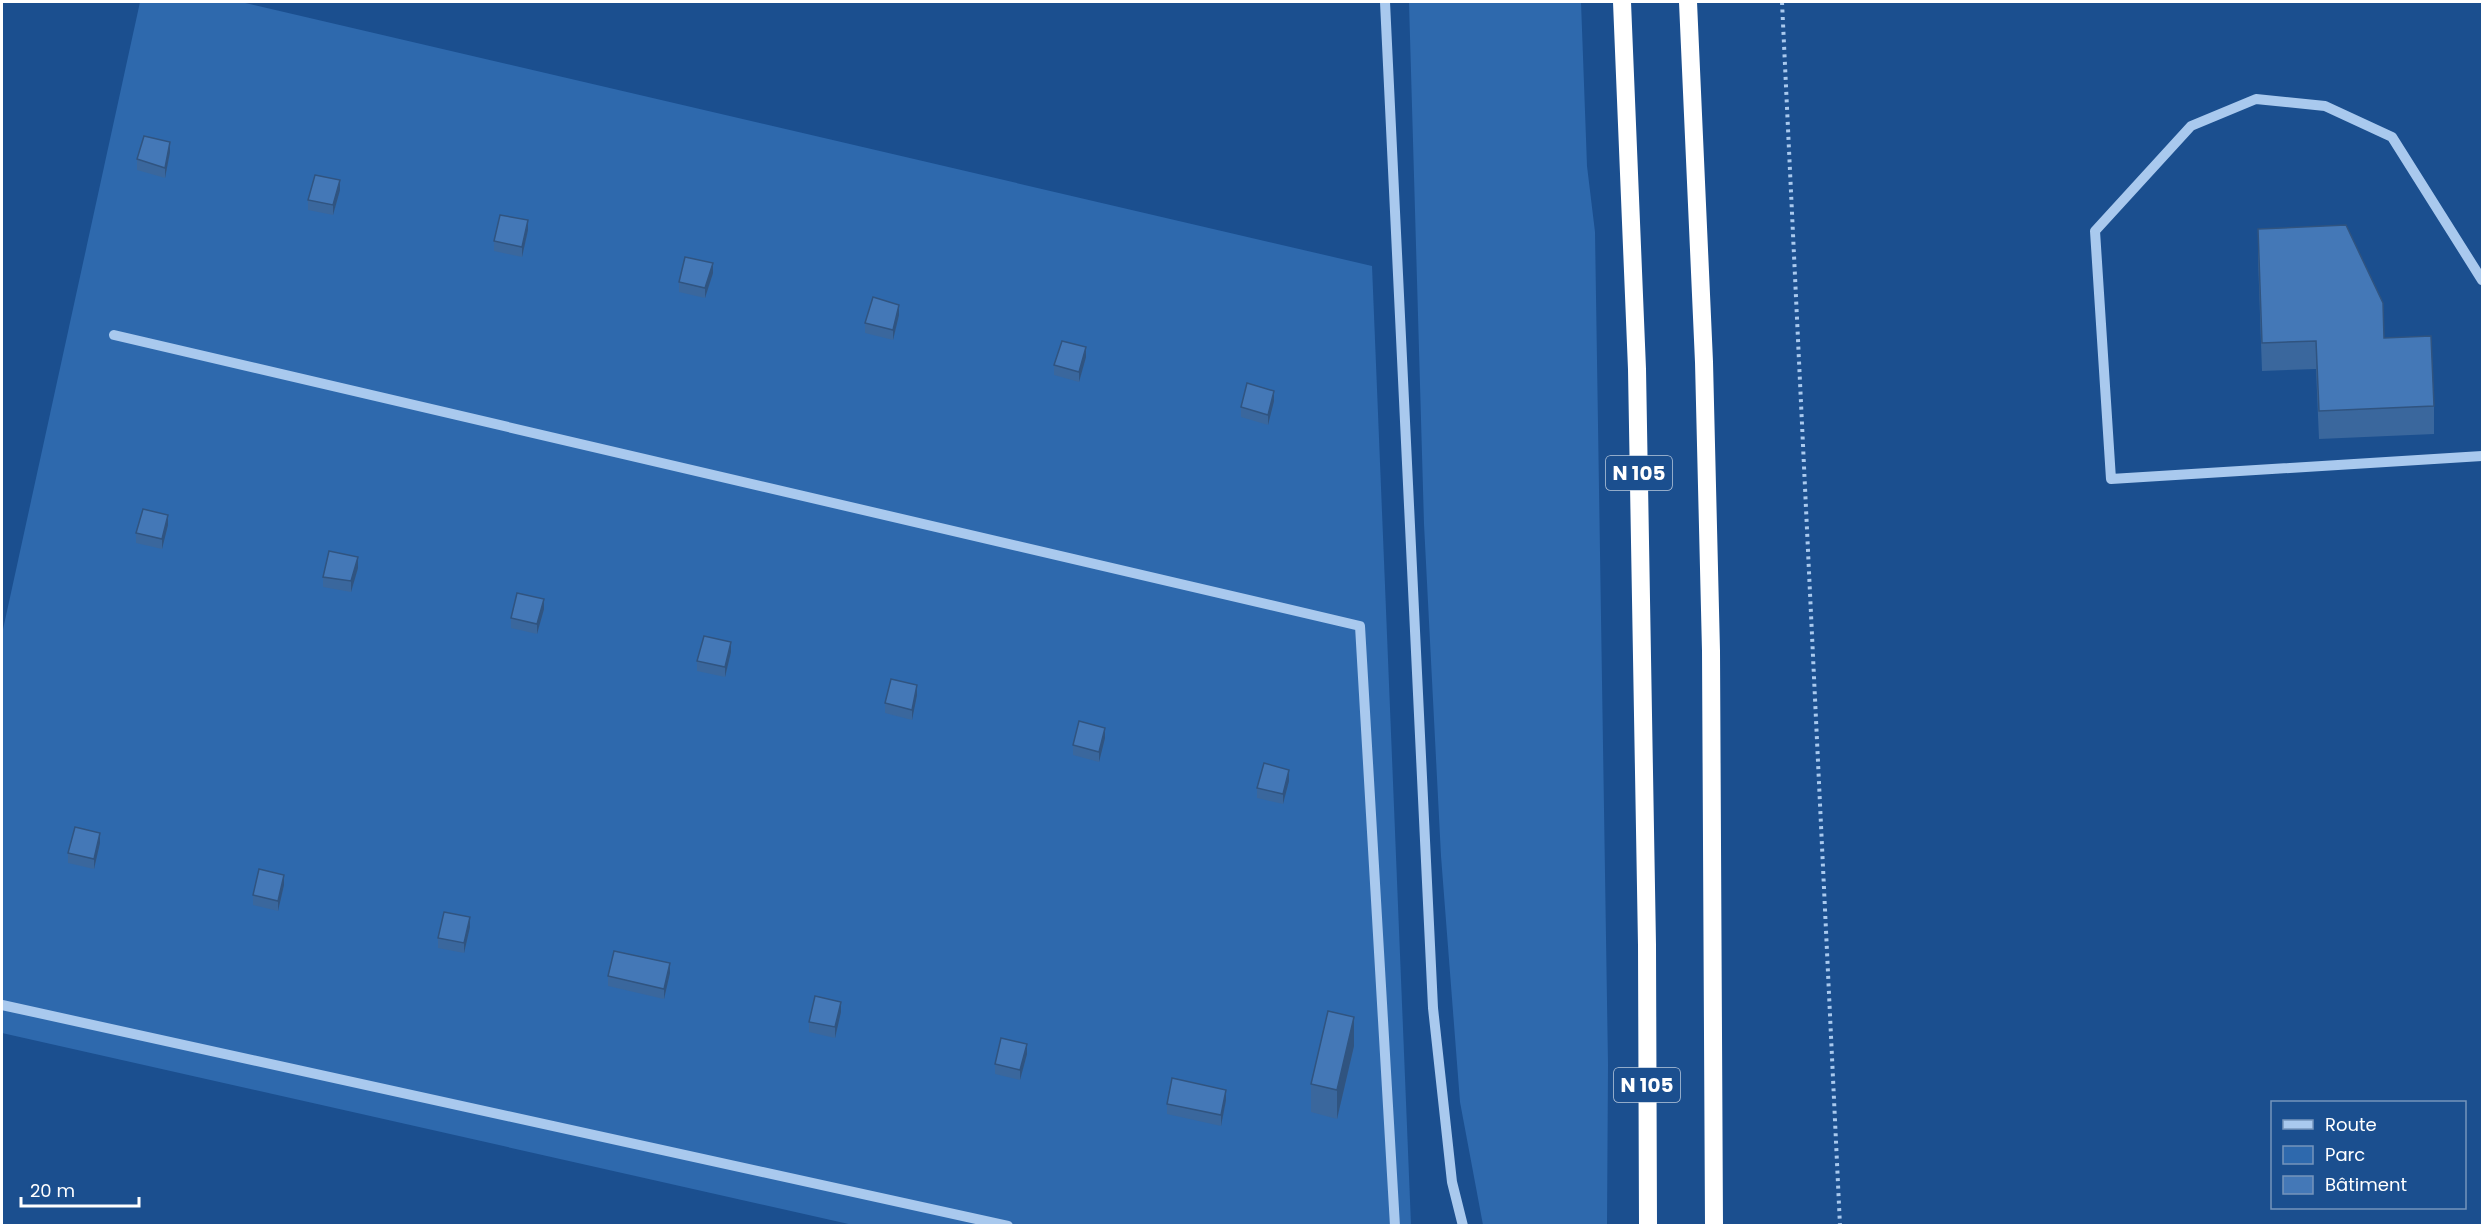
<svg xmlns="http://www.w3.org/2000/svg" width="2484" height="1227" viewBox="0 0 2484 1227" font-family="Poppins,sans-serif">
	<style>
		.green { fill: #2e69ad }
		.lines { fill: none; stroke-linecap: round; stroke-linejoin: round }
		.path { stroke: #a9c9ee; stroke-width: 4; stroke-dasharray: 3 4.5; stroke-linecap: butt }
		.minor { stroke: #a9c9ee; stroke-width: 10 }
		.highway { stroke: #fff; stroke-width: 18 }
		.wall { fill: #3a679d }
		.shaded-wall { fill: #305480 }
		.building { fill: #4478b7; stroke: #305480; stroke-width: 1.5 }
		.labels { text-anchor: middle; stroke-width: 4.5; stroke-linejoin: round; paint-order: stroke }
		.shield { fill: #1b4f8f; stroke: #bbcadd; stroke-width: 1.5 }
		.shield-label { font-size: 20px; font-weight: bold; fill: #fff }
	</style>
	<rect width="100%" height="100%" fill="#1b4f8f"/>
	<g class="green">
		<polygon points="140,2 241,2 1372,266 1411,1225 853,1225 2,1033 2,634"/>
		<polygon points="1409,2 1581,2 1587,166 1595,232 1608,1065 1607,1225 1483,1225 1460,1102 1441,856 1424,524"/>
	</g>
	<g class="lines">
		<polyline class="path" points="1782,2 1840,1226"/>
		<g class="minor">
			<polyline points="1385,2 1433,1008 1452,1182 1463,1226"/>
			<polyline points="2482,280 2392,137 2325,106 2256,99 2191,126 2095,231 2111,479 2482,456"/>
			<polyline points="114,335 1360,626 1395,1226"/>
			<polyline points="2,1005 1008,1226"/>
		</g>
		<g class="highway">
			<polyline points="1622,2 1637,369 1647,945 1648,1226"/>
			<polyline points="1688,2 1704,362 1711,651 1714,1226"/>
		</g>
	</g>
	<g class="wall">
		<polygon points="170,152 165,178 137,170 137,159"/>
		<polygon points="340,190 333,215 308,210 308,200"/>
		<polygon points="2258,229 2384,338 2434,406 2434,434 2319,439 2316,369 2262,371 2258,258"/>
		<polygon points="528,230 522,257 494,251 494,241"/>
		<polygon points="713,273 705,298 679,292 679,282"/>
		<polygon points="899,315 893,340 865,333 865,323"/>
		<polygon points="1086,357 1079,382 1054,375 1054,365"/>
		<polygon points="1274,401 1268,425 1241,417 1241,407"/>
		<polygon points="168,525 162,549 136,543 136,533"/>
		<polygon points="358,568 351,592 323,587 323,577"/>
		<polygon points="544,609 537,634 511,628 511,618"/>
		<polygon points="731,652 725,677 697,671 697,661"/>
		<polygon points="917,695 912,720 885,713 885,703"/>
		<polygon points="1105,738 1099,762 1073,755 1073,745"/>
		<polygon points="1289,781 1283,804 1257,798 1257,788"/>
		<polygon points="100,843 94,869 68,863 68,853"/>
		<polygon points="284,885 278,911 253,905 253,895"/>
		<polygon points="470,927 464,953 438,948 438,938"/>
		<polygon points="670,973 664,999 608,986 608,976"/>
		<polygon points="841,1012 835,1038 809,1032 809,1022"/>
		<polygon points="1354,1046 1337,1119 1311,1112 1311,1084"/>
		<polygon points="1027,1054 1020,1080 995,1074 995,1064"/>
		<polygon points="1226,1100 1221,1126 1167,1114 1167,1104"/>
	</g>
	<g class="shaded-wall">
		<polygon points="170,142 170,152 165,178 165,168"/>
		<polygon points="340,180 340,190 333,215 333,205"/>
		<polygon points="528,220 528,230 522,257 522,247"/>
		<polygon points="713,263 713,273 705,298 705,288"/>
		<polygon points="899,305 899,315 893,340 893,330"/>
		<polygon points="1086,347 1086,357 1079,382 1079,372"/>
		<polygon points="1274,391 1274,401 1268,425 1268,415"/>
		<polygon points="168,515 168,525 162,549 162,539"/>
		<polygon points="358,557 358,568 351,592 351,581"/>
		<polygon points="544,599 544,609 537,634 537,624"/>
		<polygon points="731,642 731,652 725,677 725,667"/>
		<polygon points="917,685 917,695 912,720 912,710"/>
		<polygon points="1105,728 1105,738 1099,762 1099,752"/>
		<polygon points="1289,770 1289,781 1283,804 1283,794"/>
		<polygon points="100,833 100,843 94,869 94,859"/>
		<polygon points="284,875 284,885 278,911 278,901"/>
		<polygon points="470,917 470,927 464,953 464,943"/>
		<polygon points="670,963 670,973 664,999 664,989"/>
		<polygon points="841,1002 841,1012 835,1038 835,1027"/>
		<polygon points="1354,1017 1354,1046 1337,1119 1337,1090"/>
		<polygon points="1027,1044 1027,1054 1020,1080 1020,1070"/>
		<polygon points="1226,1090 1226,1100 1221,1126 1221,1115"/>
	</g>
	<g class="building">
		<polygon points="144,136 170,142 165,168 137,159"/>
		<polygon points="315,175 340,180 333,205 308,200"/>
		<polygon points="500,215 528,220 522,247 494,241"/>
		<polygon points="2346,225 2383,303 2384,338 2431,336 2434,406 2319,411 2316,341 2262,343 2258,229"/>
		<polygon points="685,257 713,263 705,288 679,282"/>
		<polygon points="873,297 899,305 893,330 865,323"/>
		<polygon points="1062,341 1086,347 1079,372 1054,365"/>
		<polygon points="1247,383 1274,391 1268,415 1241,407"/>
		<polygon points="143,509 168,515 162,539 136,533"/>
		<polygon points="329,551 358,557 351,581 323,577"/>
		<polygon points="517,593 544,599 537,624 511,618"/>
		<polygon points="704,636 731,642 725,667 697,661"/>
		<polygon points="891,679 917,685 912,710 885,703"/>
		<polygon points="1079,721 1105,728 1099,752 1073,745"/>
		<polygon points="1264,763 1289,770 1283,794 1257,788"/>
		<polygon points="75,827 100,833 94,859 68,853"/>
		<polygon points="259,869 284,875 278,901 253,895"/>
		<polygon points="444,912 470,917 464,943 438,938"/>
		<polygon points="614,951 670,963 664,989 608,976"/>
		<polygon points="815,996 841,1002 835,1027 809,1022"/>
		<polygon points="1328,1011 1354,1017 1337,1090 1311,1084"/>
		<polygon points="1001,1038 1027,1044 1020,1070 995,1064"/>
		<polygon points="1172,1078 1226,1090 1221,1115 1167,1104"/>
	</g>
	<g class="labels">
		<g class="shield">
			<rect x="1606" y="456" width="66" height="34" rx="4.5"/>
			<rect x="1614" y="1068" width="66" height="34" rx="4.5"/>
		</g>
		<g class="shield-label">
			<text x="1639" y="480">N 105</text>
			<text x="1647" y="1092">N 105</text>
		</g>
	</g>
	<rect width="2484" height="1227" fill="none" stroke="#ffffff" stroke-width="6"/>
	<rect x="2271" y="1101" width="195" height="108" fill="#1b4f8f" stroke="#7695bc" stroke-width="1.5"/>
	<rect x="2283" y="1120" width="30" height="9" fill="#a9c9ee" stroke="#7695bc" stroke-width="1.5"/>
	<text x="2325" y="1131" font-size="18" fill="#ffffff">Route</text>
	<rect x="2283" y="1146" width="30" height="18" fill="#2e69ad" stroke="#7695bc" stroke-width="1.5"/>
	<text x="2325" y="1161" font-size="18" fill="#ffffff">Parc</text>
	<rect x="2283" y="1176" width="30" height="18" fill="#4478b7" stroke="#7695bc" stroke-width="1.5"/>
	<text x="2325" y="1191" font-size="18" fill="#ffffff">Bâtiment</text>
	<path d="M21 1197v9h118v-9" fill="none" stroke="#ffffff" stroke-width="3"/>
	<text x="30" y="1197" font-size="18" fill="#ffffff" stroke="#1b4f8f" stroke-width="4.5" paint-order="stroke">20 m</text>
</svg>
